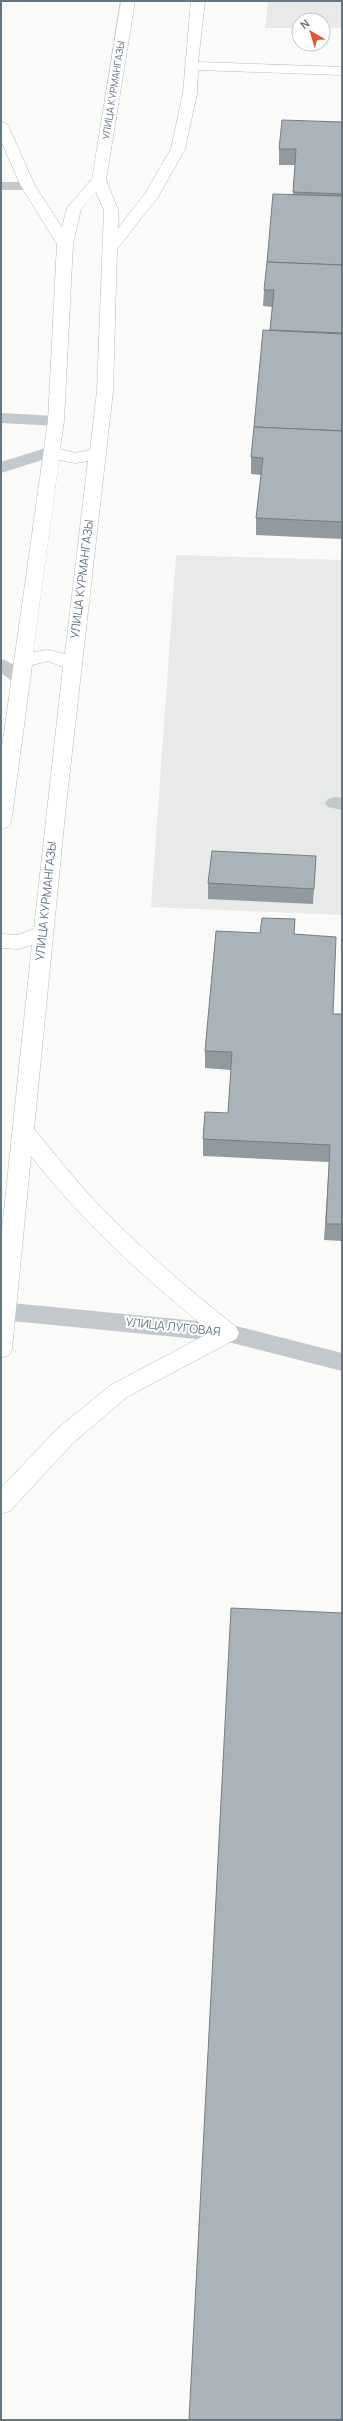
<svg xmlns="http://www.w3.org/2000/svg" width="343" height="2421" viewBox="0 0 343 2421" font-family="Manrope,sans-serif">
	<style>
		.built { fill: #e8e9e9 }
		.lines { fill: none; stroke-linecap: round; stroke-linejoin: round }
		.major-casing { stroke: #b5babe; stroke-width: 1 }
		.minor { fill: #c3c8cc; fill-rule: evenodd }
		.major { fill: #fff; fill-rule: evenodd }
		.wall { fill: #929a9f }
		.building { fill: #aab3b9; stroke: #777d82 }
		.labels { text-anchor: middle; stroke-width: 4; stroke-linejoin: round; paint-order: stroke }
		.far-street-label { font-size: 10px; fill: #657683; stroke: #fff }
		.street-label { font-size: 12px; fill: #657683; stroke: #fff }
	</style>
	<rect width="100%" height="100%" fill="#fafaf8"/>
	<g class="built">
		<polygon points="268,1 342,1 342,28 323,28 323,20 299,20 299,28 265,28"/>
		<polygon points="176,555 342,560 342,915 151,907"/>
	</g>
	<g class="lines">
		<g class="major-casing">
			<path id="major" d="M121,1H135L106,180L118,210V228L144,195L171,149L183,93L191,1H205L198,62L342,67V75L198,70L197,93L185,149L158,197L117,249L113,391L66,805L34,1129C55,1154 74,1179 97,1203C140,1248 187,1288 236,1327L239,1333L236,1339L127,1397L74,1442L10,1511L1,1514V1488L58,1428L111,1385L211,1332C145,1279 83,1222 31,1156L12,1349L9,1355L1,1358V1239L32,945L18,949L1,948V934L18,935L34,929L63,667L48,661L32,665L11,823L8,827L1,829V754L48,421L57,244L21,186L1,141V121L8,125L35,186L62,227L67,208L92,179ZM96,192L104,210L97,391L90,450L75,453L60,449L64,421L73,244L81,209ZM59,460L75,463L88,461L65,654L48,650L33,652Z"/>
		</g>
		<g class="minor">
			<polygon points="1,182 28,182 35,186 28,190 1,190"/>
			<polygon points="1,413 56,416 62,418 64,421 62,424 56,426 1,423"/>
			<polygon points="52,446 58,447 60,451 58,455 1,473 1,462"/>
			<path d="M1,659C11,662 24,670 30,679L27,683H15L1,673Z"/>
			<polygon points="335,797 342,798 342,810 328,807 325,803 328,799"/>
			<polygon points="1,1302 228,1324 342,1353 342,1371 228,1342 1,1320"/>
		</g>
		<use href="#major" class="major"/>
	</g>
	<g class="wall">
		<polygon points="342,122 342,539 256,535 256,518 261,475 251,474 251,457 270,331 273,307 263,306 264,290 293,194 295,165 279,165 279,149"/>
		<polygon points="316,856 313,904 208,899 208,883"/>
		<polygon points="294,934 333,1014 342,1014 342,1241 324,1240 329,1162 203,1156 203,1139 228,1113 231,1070 205,1068 205,1051"/>
	</g>
	<g class="building">
		<polygon points="282,120 342,122 342,194 293,192 296,149 279,149"/>
		<polygon points="273,194 342,196 342,265 267,262"/>
		<polygon points="267,262 342,265 342,333 270,330 274,290 264,290"/>
		<polygon points="263,330 342,334 342,431 254,427"/>
		<polygon points="254,427 342,431 342,522 256,518 263,458 251,457"/>
		<polygon points="212,851 316,856 314,889 208,883"/>
		<polygon points="262,918 295,919 294,934 336,937 333,1014 342,1014 342,1224 326,1224 330,1145 203,1139 205,1112 228,1113 232,1052 205,1051 216,931 260,933"/>
		<polygon points="231,1608 342,1613 342,2420 189,2420"/>
	</g>
	<g class="labels">
		<g class="far-street-label">
			<text transform="translate(113 90) rotate(-81)" y="4">УЛИЦА КУРМАНГАЗЫ</text>
		</g>
		<g class="street-label">
			<text transform="translate(82 579) rotate(-83)" y="4">УЛИЦА КУРМАНГАЗЫ</text>
			<text transform="translate(46 901) rotate(-84)" y="4">УЛИЦА КУРМАНГАЗЫ</text>
			<text transform="translate(173 1327) rotate(6)" y="4">УЛИЦА ЛУГОВАЯ</text>
		</g>
	</g>
	<rect width="343" height="2421" fill="none" stroke="#657683" stroke-width="4"/>
	<g transform="translate(311 32) rotate(322)"><circle r="19" fill="#ffffff" stroke="#c1c8cd"/>
	<path d="M0-3L7 15L0 10L-7 15Z" fill="#e4572e"/>
	<text y="-6" font-size="11" font-weight="bold" text-anchor="middle" fill="#657683">N</text>
	</g>
</svg>
